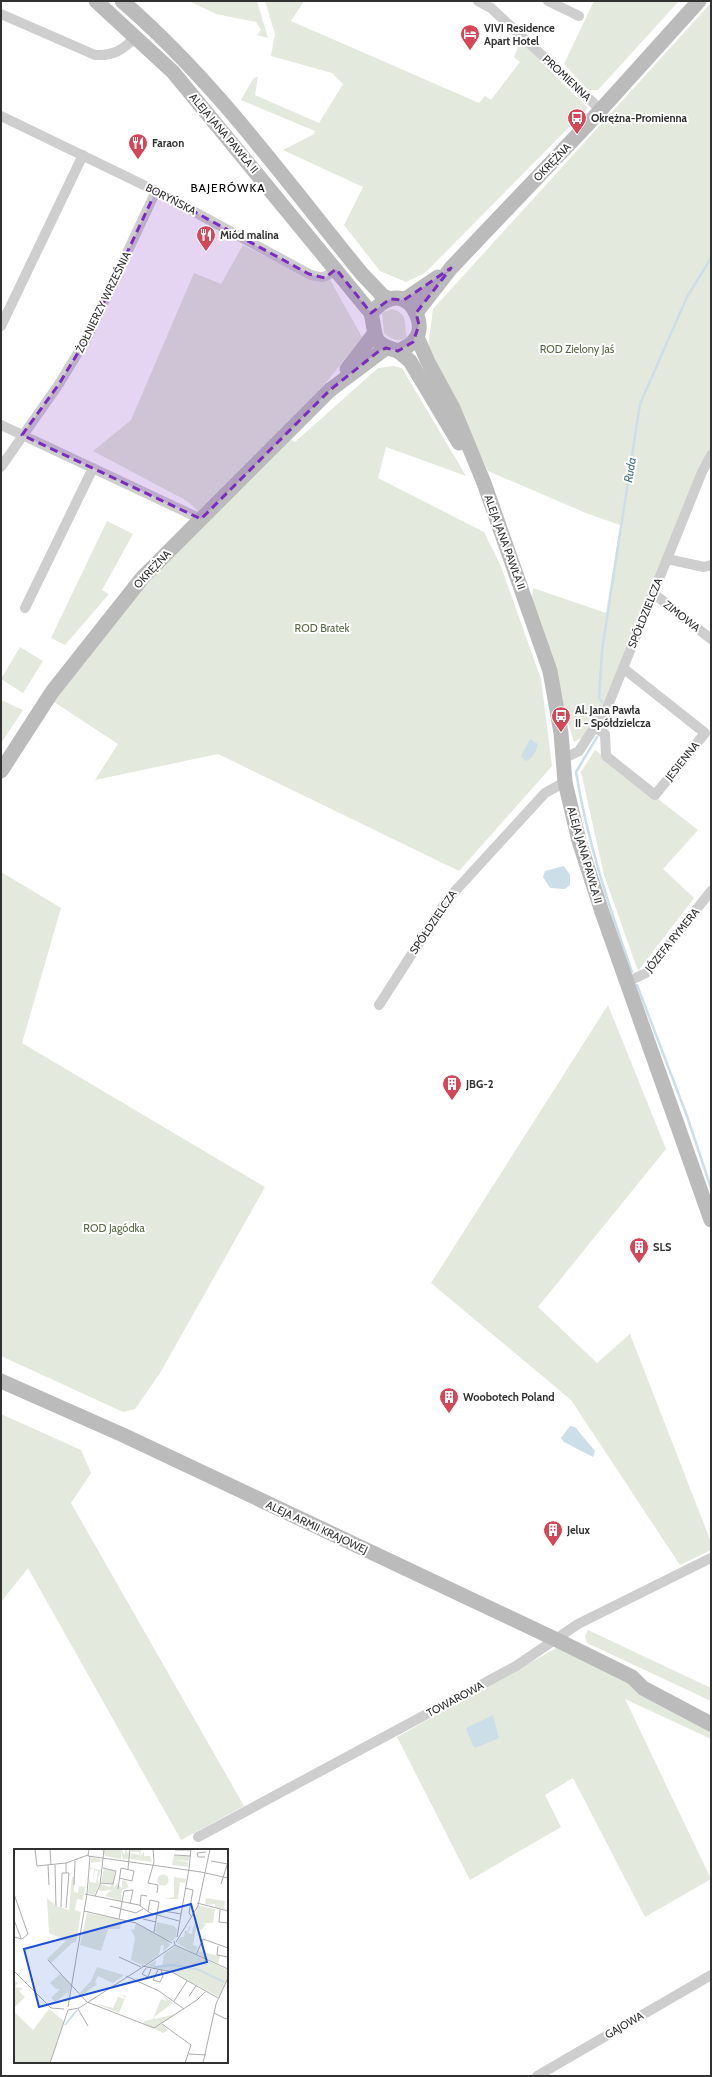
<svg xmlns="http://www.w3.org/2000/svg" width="712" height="2077" viewBox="0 0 712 2077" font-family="Cabin,sans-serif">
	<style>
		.green { fill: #e4e9dd }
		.water { fill: #ccdee7 }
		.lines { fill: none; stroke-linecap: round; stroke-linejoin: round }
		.stream { stroke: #ccdee7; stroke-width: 2.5 }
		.street { stroke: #cecece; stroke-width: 10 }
		.secondary { stroke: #bbb; stroke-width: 15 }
		.marked { fill: #7b2cbf; fill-opacity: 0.2; stroke: #7b2cbf; stroke-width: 3; stroke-dasharray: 8 5; stroke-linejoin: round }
		.labels { text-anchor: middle; stroke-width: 4; stroke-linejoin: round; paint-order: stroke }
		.poi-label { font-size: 11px; font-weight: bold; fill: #313131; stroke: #fff; text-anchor: start }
		.street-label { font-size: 11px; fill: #313131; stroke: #fff }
		.park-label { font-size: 11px; fill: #566842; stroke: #fff }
		.neighbourhood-label { font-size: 12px; letter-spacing: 1px; fill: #000; stroke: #fff }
		.water-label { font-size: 12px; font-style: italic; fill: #47738b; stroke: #fff }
		.inset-river { fill: none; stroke: #ccdee7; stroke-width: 2 }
		.inset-road { fill: none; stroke: #adadad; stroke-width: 1 }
		.view { fill: #1d4ed8; fill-opacity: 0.15; stroke: #1d4ed8; stroke-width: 2 }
		.inset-edge { fill: none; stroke: #313131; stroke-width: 2 }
	</style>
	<rect width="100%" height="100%" fill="#fff"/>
	<g class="green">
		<polygon points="189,1 257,1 268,38 257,35 261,30 256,22 216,14"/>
		<polygon points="265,1 304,1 291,21 479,103 485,96 491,100 520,62 514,57 518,47 526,47 588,108 425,273 406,282 380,271 344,225 363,187 283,150 314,134 315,131 241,100 253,79 258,76 255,95 319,123 343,84 332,73 271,56 275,34"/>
		<polygon points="594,1 679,1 598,90 588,90 564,64"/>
		<polygon points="711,3 711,453 604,706 583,737 574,742 531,605 533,588 606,613 620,525 586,513 488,471 428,347 433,309"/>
		<polygon points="243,245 317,282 330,280 362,337 322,388 198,511 187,501 93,451 131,420 194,273 221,284"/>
		<path d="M392,309C410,315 403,323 407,337C398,343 392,339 384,333L382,313Z"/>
		<polygon points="393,366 402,368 466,476 386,447 378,478 484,532 500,564 541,679 552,766 459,871 218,754 95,780 118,744 48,698 143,577 284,435 295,442 378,368"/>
		<polygon points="107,521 133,534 102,590 109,594 65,645 51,638"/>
		<polygon points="20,647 43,661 23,693 1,679"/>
		<polygon points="1,700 23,710 1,743"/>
		<polygon points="595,750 698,830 663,869 694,898 638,971 604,875 581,772"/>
		<polygon points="1,872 61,908 22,1043 265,1187 160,1373 135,1409 123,1412 1,1356"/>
		<polygon points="608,1005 666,1149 538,1307 597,1363 630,1334 711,1542 711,1550 680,1565 571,1400 431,1283"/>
		<polygon points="1,1414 81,1450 91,1473 71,1503 244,1806 181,1840 28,1568 1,1602"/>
		<polygon points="588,1630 711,1688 711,1701 587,1643 585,1636"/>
		<polygon points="558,1647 612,1671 711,1732 711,1739 625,1699 711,1879 645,1917 573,1778 545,1795 561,1827 470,1880 397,1737"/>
	</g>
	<g class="water">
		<path d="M530,739L538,744C536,752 533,759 525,761L521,756Z"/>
		<polygon points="564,866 570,875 570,885 565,889 550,888 543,877 545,871"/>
		<polygon points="570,1426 575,1427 595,1451 593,1457 564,1442 561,1438"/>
		<polygon points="493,1715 499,1738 475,1748 473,1746 466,1728"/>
	</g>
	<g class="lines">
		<g class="stream">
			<polyline points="602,702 599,698 602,651 640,404 687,297 711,258"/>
			<polyline points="604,725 611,712"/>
			<path d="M597,737L576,772C587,841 609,906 632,972"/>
			<polyline points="637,985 687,1116 711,1188"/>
		</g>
		<g class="street">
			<polyline points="478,1 491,8 601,110"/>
			<polyline points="548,1 579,16"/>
			<path d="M1,14L95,55C113,56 124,50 136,36"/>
			<path d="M1,116L156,191L309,274C322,279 326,278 336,269"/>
			<polyline points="1,326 83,155"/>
			<polyline points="1,425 201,519"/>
			<polyline points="1,467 59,384 87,338 156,191"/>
			<polyline points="667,559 704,567 711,565"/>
			<polyline points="653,593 711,639"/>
			<polyline points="25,608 93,468"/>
			<polyline points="595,728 605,734 606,756 655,795 705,733 623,668"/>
			<polyline points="563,759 579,751 607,708 702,472 711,455"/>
			<polyline points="627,982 646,973 711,891"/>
			<polyline points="379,1005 446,901 545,793 565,782"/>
			<polyline points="198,1837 516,1666 578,1624 711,1558"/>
			<polyline points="537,2076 711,1975"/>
		</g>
		<g class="secondary">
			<path d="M96,1L173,72L371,313C377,337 370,343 398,351C405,348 412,345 416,338C425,325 414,300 398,298C387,297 378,306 371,313"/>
			<path d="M122,1C214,80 286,181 362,274L383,296L390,299"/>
			<polyline points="404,300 438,277"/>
			<polyline points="416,313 451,268 588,124 699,1"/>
			<polyline points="417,337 428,362 453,408 484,483 550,671 561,733 565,782 579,841 602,912 711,1220"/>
			<polyline points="398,351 410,361 459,443"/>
			<polyline points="347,369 374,334"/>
			<polyline points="1,771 52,692 143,577 330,390 386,348"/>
			<polyline points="1,1381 123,1435 555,1639 632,1677 643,1688 711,1724"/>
		</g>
	</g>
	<path class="marked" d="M156,191L309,274L325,278L336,269L371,313L390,299L404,300L451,268L416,313L419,325L413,342L398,351L386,348L379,351L330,390L201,519L22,435L59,384L87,338Z"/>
	<defs>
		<g id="hotel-pin" transform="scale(1)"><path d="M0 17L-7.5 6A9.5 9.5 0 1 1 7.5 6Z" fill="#d34758" stroke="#fff"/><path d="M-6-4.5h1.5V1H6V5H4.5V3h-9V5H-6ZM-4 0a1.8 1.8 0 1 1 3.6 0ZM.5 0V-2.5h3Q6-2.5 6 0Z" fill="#fff"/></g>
		<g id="bus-pin" transform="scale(1)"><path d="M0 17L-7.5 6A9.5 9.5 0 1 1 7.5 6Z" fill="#d34758" stroke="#fff"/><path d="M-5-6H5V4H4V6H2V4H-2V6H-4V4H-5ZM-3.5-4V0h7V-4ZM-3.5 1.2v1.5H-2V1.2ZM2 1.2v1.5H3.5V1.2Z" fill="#fff"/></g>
		<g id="restaurant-pin" transform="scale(1)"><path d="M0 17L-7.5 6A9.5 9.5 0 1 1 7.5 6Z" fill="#d34758" stroke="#fff"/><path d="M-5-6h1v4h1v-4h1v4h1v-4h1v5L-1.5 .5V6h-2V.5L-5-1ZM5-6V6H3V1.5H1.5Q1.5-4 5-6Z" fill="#fff"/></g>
		<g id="building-pin" transform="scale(1)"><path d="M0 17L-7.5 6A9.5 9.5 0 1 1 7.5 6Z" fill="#d34758" stroke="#fff"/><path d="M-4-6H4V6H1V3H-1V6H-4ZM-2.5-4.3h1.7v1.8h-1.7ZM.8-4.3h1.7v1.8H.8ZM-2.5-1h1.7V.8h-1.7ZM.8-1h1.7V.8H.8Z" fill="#fff"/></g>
	</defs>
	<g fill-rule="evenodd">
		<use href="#hotel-pin" x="470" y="34"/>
		<use href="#bus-pin" x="577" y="118"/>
		<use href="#restaurant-pin" x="138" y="143"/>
		<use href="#restaurant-pin" x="206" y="235"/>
		<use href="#bus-pin" x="561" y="716"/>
		<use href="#building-pin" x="452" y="1084"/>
		<use href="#building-pin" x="639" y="1247"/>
		<use href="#building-pin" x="449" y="1397"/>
		<use href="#building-pin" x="553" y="1530"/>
	</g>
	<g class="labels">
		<g class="poi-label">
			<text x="484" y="32">VIVI Residence<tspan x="484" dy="13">Apart Hotel</tspan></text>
			<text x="591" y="122">Okrężna-Promienna</text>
			<text x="152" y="147">Faraon</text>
			<text x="220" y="239">Miód malina</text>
			<text x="575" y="714">Al. Jana Pawła<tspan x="575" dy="13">II - Spółdzielcza</tspan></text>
			<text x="466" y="1088">JBG-2</text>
			<text x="653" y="1251">SLS</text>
			<text x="463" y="1401">Woobotech Poland</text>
			<text x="567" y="1534">Jelux</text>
		</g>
		<g class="street-label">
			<text transform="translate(567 78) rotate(43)" y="4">PROMIENNA</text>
			<text transform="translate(224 133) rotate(50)" y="4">ALEJA JANA PAWŁA II</text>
			<text transform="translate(552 162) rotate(-46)" y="4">OKRĘŻNA</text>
			<text transform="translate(171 199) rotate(27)" y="4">BORYŃSKA</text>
			<text transform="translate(103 302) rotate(-64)" y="4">ŻOŁNIERZY WRZEŚNIA</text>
			<text transform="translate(505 542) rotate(70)" y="4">ALEJA JANA PAWŁA II</text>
			<text transform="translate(152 569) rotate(-47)" y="4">OKRĘŻNA</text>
			<text transform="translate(645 613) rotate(-68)" y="4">SPÓŁDZIELCZA</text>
			<text transform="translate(682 616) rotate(38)" y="4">ZIMOWA</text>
			<text transform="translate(682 761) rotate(-51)" y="4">JESIENNA</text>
			<text transform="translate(585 855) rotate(74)" y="4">ALEJA JANA PAWŁA II</text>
			<text transform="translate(433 922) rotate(-56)" y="4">SPÓŁDZIELCZA</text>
			<text transform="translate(672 940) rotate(-51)" y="4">JÓZEFA RYMERA</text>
			<text transform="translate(317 1527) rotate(25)" y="4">ALEJA ARMII KRAJOWEJ</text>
			<text transform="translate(455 1699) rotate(-28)" y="4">TOWAROWA</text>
			<text transform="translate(624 2025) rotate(-30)" y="4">GAJOWA</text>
		</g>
		<g class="park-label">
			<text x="577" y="353">ROD Zielony Jaś</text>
			<text x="322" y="632">ROD Bratek</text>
			<text x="114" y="1232">ROD Jagódka</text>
		</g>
		<g class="neighbourhood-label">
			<text x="228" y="192">BAJERÓWKA</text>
		</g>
		<g class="water-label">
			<text transform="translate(630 470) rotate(-81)" y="4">Ruda</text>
		</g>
	</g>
	<g transform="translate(14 1849)">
		<rect width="214" height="214" fill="#fff"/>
		<path d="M93,0L108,1L110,6L112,0L114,5L115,0V10H109L107,2V10L91,7L89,2H86ZM125,0L127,1L126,7L130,3V7H136L138,13L116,10L117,4L125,6V3H117V1ZM160,7H176L174,12L160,11L174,13V18L158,16ZM79,8L90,12L77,14V19L87,21L84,29L85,36L80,46L74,44L76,27V33L82,34L84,22L81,21L79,32L80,20H77L76,26L77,10ZM90,20L101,22L99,35L87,33ZM143.5 31a5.5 5.5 0 1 1 11 0a5.5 5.5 0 1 1-11 0ZM58,28H60V43L64,44L65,37L71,38L69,51L63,50L61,61L67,63L62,93L58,94L37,114L33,110L52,92L35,84L33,49L42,57L55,61ZM160,28L172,30L171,34L166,33L164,50H150L160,48ZM111,31L115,38L108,41L107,52L91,47L97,41L86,42L85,40L87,35L96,38L100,33V39L103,34L108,39V32ZM192,49L211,52L210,60L201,58V55L191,56ZM183,56L201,60L199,74H188L192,75L188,81L182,79L179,96L184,98L181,105L163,94L167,88H170L171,81L174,83L175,77L177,78L174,84L178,85L179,78L184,76L180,78ZM73,64L108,71L106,80H94L87,102L66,96ZM143,73L160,77L163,80L162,88L158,92L153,90L156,96L149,103L150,96H147L145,106L134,114L128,116L117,111L121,89L117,80L120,81L122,74L146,86L141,82ZM162,97L214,121V129L205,148L158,123L131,118L142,111L141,117H148L150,105ZM184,102L206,107L204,115L183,105ZM83,118L110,126L99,134L84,127L81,133L83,135L68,146L66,144L77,132ZM46,125L57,136L52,156L54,143L41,153L37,149L46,140H42L36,134ZM1,132L4,134L1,138L9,139L5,142L11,148L0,159ZM106,145L112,147L105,164L80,154L99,159L104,148L110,150L111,148ZM149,146L159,154L140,168L141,170L162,165L147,175L154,181L149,184L129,174L131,172L139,170L147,150L153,152ZM35,160L50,172L36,214H0V163L19,181Z" fill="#e4e9dd"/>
		<path class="inset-river" d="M140,118L159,116L173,118M174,119L183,120L210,133M51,176L63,161"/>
		<path class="inset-road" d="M21,0L23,17L52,14L74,6M36,0L37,16M75,0L74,7L187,23L214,29M139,0L140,13L134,34L144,36L143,44M161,1H177M160,6L177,7M191,8H184L183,4L192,3M197,12L214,15M34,16L35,36M41,16L42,57M114,20L116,0M175,20L177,0M86,34L99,35L102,22L89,19M207,35L214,13M60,36L61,12M171,39L179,41L175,64L177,67M104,40L107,19L120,22L118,32L105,29M0,45L14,85L8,90L0,88M71,45L125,56L136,64L165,72M81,47L86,36L90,1M183,54L214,62M96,57L122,64L129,60M126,57L127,46L133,47M47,58L48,24H52V14M52,59L55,24H52M206,61L205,73L214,74M70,62L122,74L158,94M150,62L167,65M134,63L136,51L145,53L140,83M105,70L110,42L119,41L116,55M129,70L142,73M0,71L7,89M163,88L175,20M162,93L184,57L196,0M161,96L214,120M204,97L203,106L214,108M182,106L189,90L214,99M105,108L127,118M34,111L73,153L140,179L183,151L191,143M128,117L158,123L204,149M132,119L128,125L134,128L137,120M144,121L139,131L146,133L149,127L147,121M0,122L37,159L50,160M112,127L145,142L170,160M175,147L182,137M160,152L173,132M54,158L73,45L76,7M64,160L74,177M54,161L65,159L135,114L161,96L160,92M200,164L212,170L214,168M148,175L177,196L171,214M175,205L192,206M36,214L54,161M189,214L202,155L214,129"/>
		<path class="view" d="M177,55L193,113L25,158L10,100Z"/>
		<rect width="214" height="214" class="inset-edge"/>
	</g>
	<rect width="712" height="2077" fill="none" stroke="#313131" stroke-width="4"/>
</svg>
